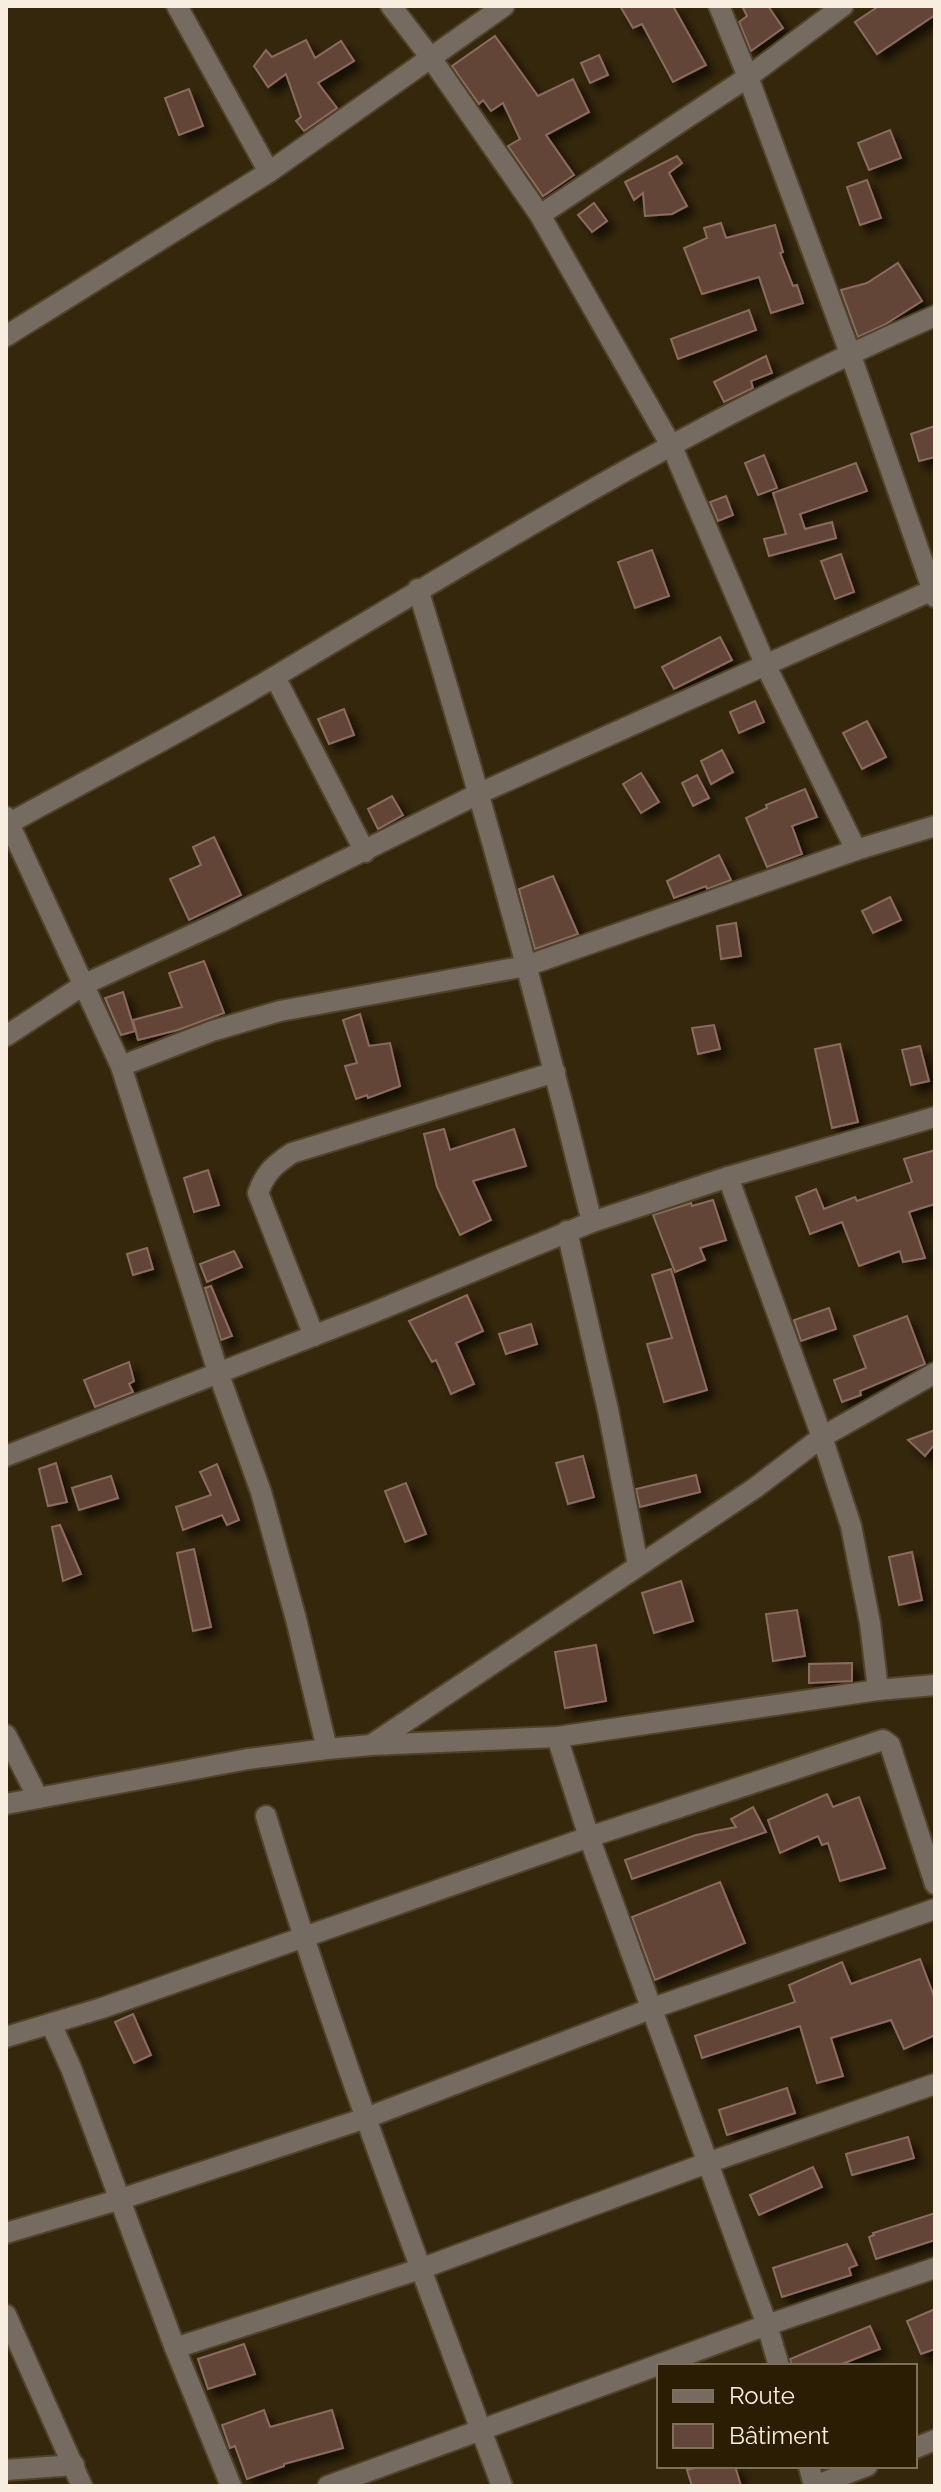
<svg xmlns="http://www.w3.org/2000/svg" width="941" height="2492" viewBox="0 0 941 2492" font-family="Raleway,sans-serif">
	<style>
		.building { fill: #634539; stroke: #8b6b5e; stroke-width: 2; filter: url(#shadow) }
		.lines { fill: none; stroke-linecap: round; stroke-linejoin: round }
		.minor-casing { stroke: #50432a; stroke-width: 24 }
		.minor { stroke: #766b61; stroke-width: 20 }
	</style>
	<defs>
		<filter id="shadow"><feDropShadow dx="7" dy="7" stdDeviation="4" flood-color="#0009"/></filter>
	</defs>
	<rect width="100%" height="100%" fill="#35270c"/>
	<g class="building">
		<polygon points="620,6 673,6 706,65 673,82 642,24 633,28"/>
		<polygon points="742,6 768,6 783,28 751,51 739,22 747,16"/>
		<polygon points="879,6 935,6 935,15 877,54 855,22"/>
		<polygon points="495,36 538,96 573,79 589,112 546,135 574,175 543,196 508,146 520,139 503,103 491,111 483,100 479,104 452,66"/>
		<polygon points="306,40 315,58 341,41 354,61 318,83 337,108 304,131 296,121 301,117 286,74 268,87 254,66 266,50 272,57"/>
		<polygon points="599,55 608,75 590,83 581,63"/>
		<polygon points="189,89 203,126 179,135 165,98"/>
		<polygon points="890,130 901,158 869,170 858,143"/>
		<polygon points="677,156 682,163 669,173 687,206 672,214 645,216 643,193 634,200 625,182"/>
		<polygon points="867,180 881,218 860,225 847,187"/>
		<polygon points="594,203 607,221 592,232 578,215"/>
		<polygon points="721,223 726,238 775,225 783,252 780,253 793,286 797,285 803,303 771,313 759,277 702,294 684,248 707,238 704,228"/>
		<polygon points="898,263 922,301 884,325 858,337 841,290 867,283"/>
		<polygon points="749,310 756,330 678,359 671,339"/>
		<polygon points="766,356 772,373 751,381 753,388 724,402 714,382"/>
		<polygon points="935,426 935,457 919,461 911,434"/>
		<polygon points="764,455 777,488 758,495 745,463"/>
		<polygon points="856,463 867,491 800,514 805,529 832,522 836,538 769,556 764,539 786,534 773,493"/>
		<polygon points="726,496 733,515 718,521 710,502"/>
		<polygon points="652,550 669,596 635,608 618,562"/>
		<polygon points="841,554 854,592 835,599 821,561"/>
		<polygon points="720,637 732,660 674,689 662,667"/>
		<polygon points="755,701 764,722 739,733 730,712"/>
		<polygon points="344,709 354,735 329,744 318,719"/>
		<polygon points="867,721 886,757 862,769 843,733"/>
		<polygon points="722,750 733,772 711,784 701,761"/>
		<polygon points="641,773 659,802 641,813 623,784"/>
		<polygon points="697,775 709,798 693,806 682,783"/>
		<polygon points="805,789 817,817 792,826 802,854 767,867 746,818 767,808 766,805"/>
		<polygon points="392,796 403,815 378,829 368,809"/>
		<polygon points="214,837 241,895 189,920 170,879 201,865 193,847"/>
		<polygon points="719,855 731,880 707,889 706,886 674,898 667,881"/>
		<polygon points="553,876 578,934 535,949 519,889"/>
		<polygon points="890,897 901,920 873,933 862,911"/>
		<polygon points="736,923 741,956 721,959 717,926"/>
		<polygon points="204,961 224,1013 178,1030 138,1040 133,1020 182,1007 169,973"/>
		<polygon points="123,992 135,1031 121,1035 105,998"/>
		<polygon points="360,1014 369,1046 390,1043 400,1086 368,1098 367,1095 356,1099 345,1066 357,1063 343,1020"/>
		<polygon points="714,1025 720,1049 698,1054 692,1028"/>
		<polygon points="840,1044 858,1122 832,1128 815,1049"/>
		<polygon points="920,1046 929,1081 911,1085 902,1050"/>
		<polygon points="444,1129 450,1150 514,1129 526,1166 473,1181 491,1220 460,1235 437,1187 424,1134"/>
		<polygon points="935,1150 935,1204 909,1212 925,1258 903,1262 900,1251 859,1266 842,1222 810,1234 796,1197 816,1189 824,1209 855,1197 857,1201 912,1182 904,1159"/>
		<polygon points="208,1170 219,1205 194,1212 184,1178"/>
		<polygon points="713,1200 726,1240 700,1248 705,1260 675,1272 653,1215 691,1203 692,1206"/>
		<polygon points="147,1248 153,1269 133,1275 127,1254"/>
		<polygon points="234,1251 242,1267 207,1282 200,1264"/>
		<polygon points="671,1269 707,1390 664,1402 647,1344 672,1338 652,1275"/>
		<polygon points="211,1286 232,1336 221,1340 205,1288"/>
		<polygon points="467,1295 483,1331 456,1343 474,1384 451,1394 436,1360 432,1362 409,1321"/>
		<polygon points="829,1308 836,1329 801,1341 794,1320"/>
		<polygon points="907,1316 925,1364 860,1391 861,1395 842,1402 834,1380 866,1368 854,1336"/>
		<polygon points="531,1324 537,1344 506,1354 499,1334"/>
		<polygon points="129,1362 134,1381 129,1384 133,1392 95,1407 84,1380"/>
		<polygon points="935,1430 935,1444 925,1456 908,1440"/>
		<polygon points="583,1456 594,1497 568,1504 556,1463"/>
		<polygon points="56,1463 67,1502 48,1506 39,1469"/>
		<polygon points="217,1464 239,1520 227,1525 222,1515 183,1530 176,1507 211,1495 200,1472"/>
		<polygon points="696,1475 700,1492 640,1507 636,1489"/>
		<polygon points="111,1476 118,1498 79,1510 72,1488"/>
		<polygon points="406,1483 426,1534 405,1542 385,1491"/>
		<polygon points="60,1525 81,1574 63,1581 52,1527"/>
		<polygon points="194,1549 211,1627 193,1631 177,1553"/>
		<polygon points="912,1552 922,1600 899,1605 889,1557"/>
		<polygon points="681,1581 693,1621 654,1633 642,1593"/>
		<polygon points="797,1610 805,1656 773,1661 766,1614"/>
		<polygon points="596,1645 606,1701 565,1708 555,1652"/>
		<polygon points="852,1663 852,1681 809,1683 809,1664"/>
		<polygon points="827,1794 833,1807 859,1797 885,1868 840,1881 828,1843 822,1845 818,1836 780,1853 768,1820"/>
		<polygon points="753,1807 766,1832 632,1879 625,1860 696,1835 736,1827 731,1819"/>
		<polygon points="720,1882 745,1943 655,1980 632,1917"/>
		<polygon points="920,1959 935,1999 935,2035 904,2049 891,2020 831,2038 843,2076 817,2083 800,2026 702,2058 695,2036 795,2002 789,1985 842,1962 851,1984"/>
		<polygon points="133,2014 151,2055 134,2063 115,2022"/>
		<polygon points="787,2088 795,2113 727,2135 719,2110"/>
		<polygon points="908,2137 914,2158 852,2175 846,2154"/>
		<polygon points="813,2167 822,2187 759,2215 750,2195"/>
		<polygon points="935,2213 935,2240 876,2259 869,2237 874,2235 873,2233"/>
		<polygon points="847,2244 857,2265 849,2268 851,2275 782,2297 773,2268"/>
		<polygon points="935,2309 935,2349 921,2354 907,2321"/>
		<polygon points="870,2326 880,2349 837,2366 792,2366 790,2359"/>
		<polygon points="244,2344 255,2374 208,2389 198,2359"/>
		<polygon points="264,2410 270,2427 332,2410 343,2448 284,2464 284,2466 247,2479 235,2446 230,2448 222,2425"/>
		<polygon points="702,2466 735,2466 741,2486 692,2486 687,2470"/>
	</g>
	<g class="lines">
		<g class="minor-casing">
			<g id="minor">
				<polyline points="177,6 269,172"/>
				<polyline points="391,6 431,58 540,215 672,447 766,666 856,850"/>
				<polyline points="719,6 748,77 850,353 935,597"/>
				<polyline points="540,215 748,77 843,6"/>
				<polyline points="6,336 269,172 504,6"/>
				<path d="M418,589C482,799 540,1009 592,1222"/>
				<polyline points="275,677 365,852"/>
				<polyline points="6,817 121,1066 218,1372 261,1492 296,1619 327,1749 371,1745 755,1488 822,1437 935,1373"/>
				<path d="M6,825C96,775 188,729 276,676C491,548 705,415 935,316"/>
				<polyline points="6,1036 85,984 220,922 480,793 935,589"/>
				<polyline points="121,1066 212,1031 280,1011 526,966 856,850 935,826"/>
				<polyline points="728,1177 822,1437 851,1526 870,1623 878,1690"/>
				<polyline points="567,1231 608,1410 638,1565"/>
				<path d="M314,1336L258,1193C265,1173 274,1165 292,1153L555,1072"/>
				<polyline points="6,1456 372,1313 592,1222 728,1177 935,1117"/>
				<polyline points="6,1735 38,1798"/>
				<polyline points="557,1737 589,1837 767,2325 779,2366"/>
				<polyline points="371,1745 557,1737 878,1690 935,1685"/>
				<polyline points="6,1804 248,1759 327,1749"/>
				<path d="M266,1816C334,2043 419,2264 502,2486"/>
				<polyline points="51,2024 71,2068 175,2348 231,2486"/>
				<polyline points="6,2037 102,2008 589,1837 883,1740 890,1745 935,1884"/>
				<polyline points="6,2233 121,2199 366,2118 653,2008 935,1909"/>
				<polyline points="6,2315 82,2486"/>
				<polyline points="175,2348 420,2269 707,2163 935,2084"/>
				<polyline points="915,2448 935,2440"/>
				<polyline points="809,2466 814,2486"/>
				<polyline points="6,2470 74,2465"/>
				<polyline points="328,2486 767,2325 935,2268"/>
				<polyline points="814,2486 867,2466"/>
			</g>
		</g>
		<use href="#minor" class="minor"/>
	</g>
	<rect width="941" height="2492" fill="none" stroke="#f8eedf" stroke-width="16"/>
	<rect x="657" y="2364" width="260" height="104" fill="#2b1d03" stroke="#7d715b" stroke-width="2"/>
	<rect x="673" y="2390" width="40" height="12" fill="#766b61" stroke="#7d715b" stroke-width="2"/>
	<text x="729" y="2404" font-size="24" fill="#f8eedf">Route</text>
	<rect x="673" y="2424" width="40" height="24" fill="#634539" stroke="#7d715b" stroke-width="2"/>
	<text x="729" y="2444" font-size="24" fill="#f8eedf">Bâtiment</text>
</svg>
